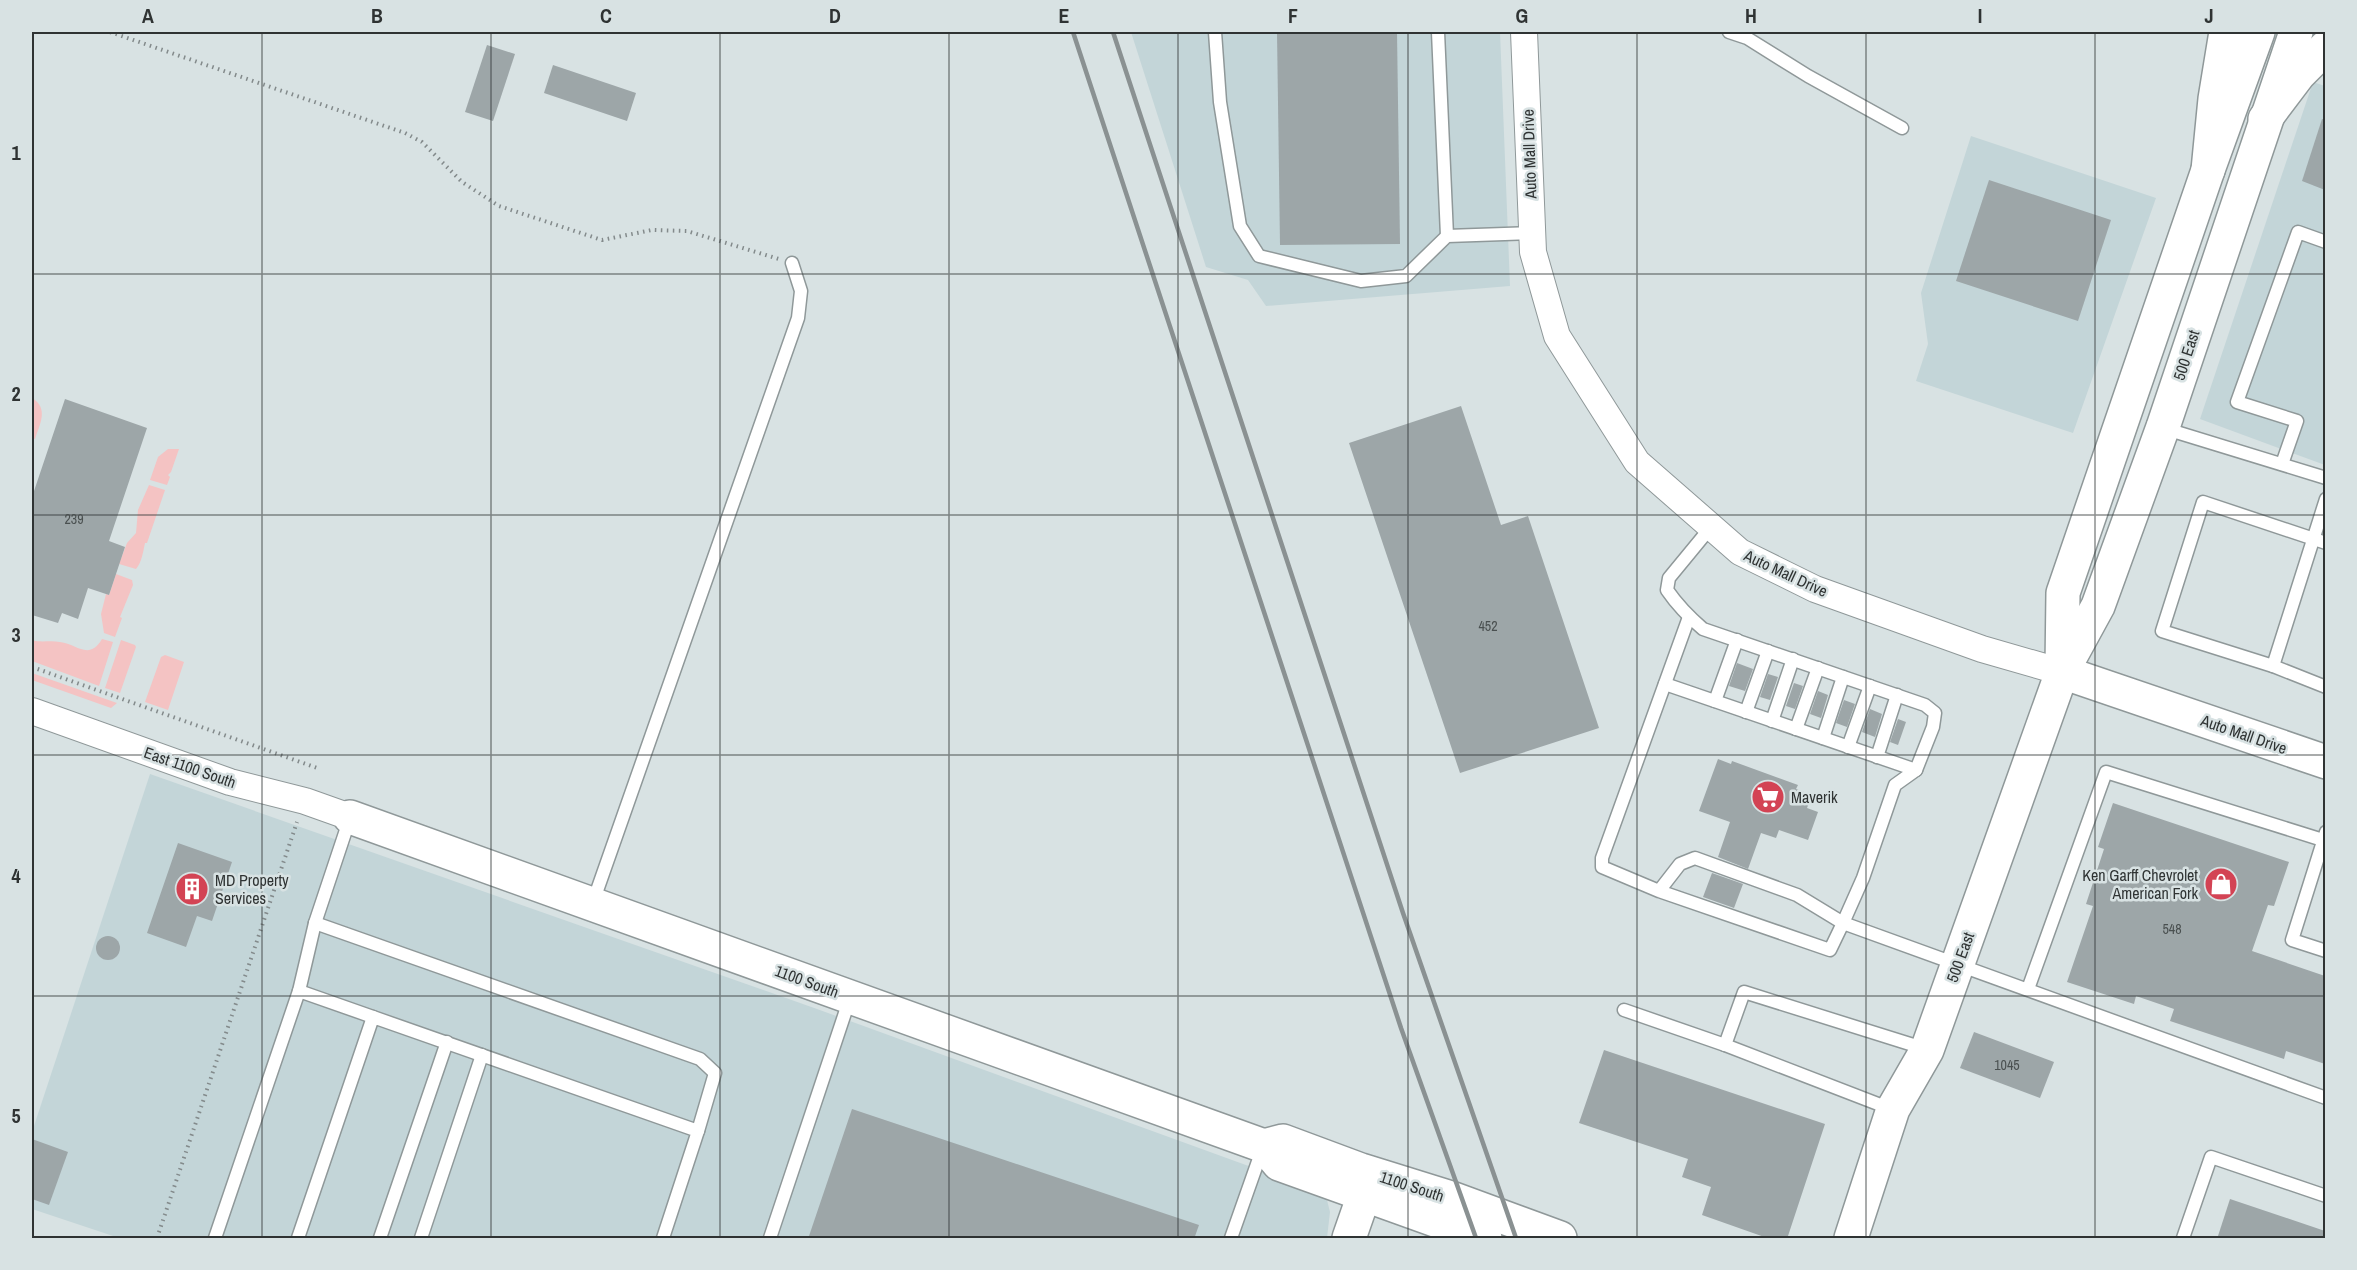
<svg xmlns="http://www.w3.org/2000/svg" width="2357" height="1270" viewBox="0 0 2357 1270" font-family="'Archivo Narrow',sans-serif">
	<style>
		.built { fill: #c3d5d8 }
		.green { fill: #f4c3c3 }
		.building { fill: #9da6a8 }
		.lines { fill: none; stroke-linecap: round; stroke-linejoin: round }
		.lane-casing { stroke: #8f9899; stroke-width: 15 }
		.street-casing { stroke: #8f9899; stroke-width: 28 }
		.secondary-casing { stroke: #8f9899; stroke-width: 36 }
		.highway-casing { stroke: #8f9899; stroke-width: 36 }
		.path { stroke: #838a8b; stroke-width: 4; stroke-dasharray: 1.5 4.5; stroke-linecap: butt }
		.lane { stroke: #fff; stroke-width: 12 }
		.street { stroke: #fff; stroke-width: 26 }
		.secondary { stroke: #fff; stroke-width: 33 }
		.highway { stroke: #fff; stroke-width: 33 }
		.rail { stroke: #8a9192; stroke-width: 4.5 }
		.grid { fill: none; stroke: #2f3333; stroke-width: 1.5; stroke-opacity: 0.55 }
		.labels { text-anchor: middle; stroke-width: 5; stroke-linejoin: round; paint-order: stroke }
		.number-label { font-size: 14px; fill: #4a5050 }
		.street-label { font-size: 16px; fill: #2f3333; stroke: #d8e2e3 }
		.poi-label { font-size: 16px; fill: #2f3333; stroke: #d8e2e3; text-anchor: start }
		.neatline { fill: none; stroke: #2f3333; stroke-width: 2 }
		.grid-label { font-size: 20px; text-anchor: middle; font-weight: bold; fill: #2f3333 }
	</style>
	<rect width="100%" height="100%" fill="#d8e2e3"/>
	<g class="built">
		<polygon points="1131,32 1500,32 1510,286 1266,306 1248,280 1206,267"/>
		<polygon points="2313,82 2325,86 2325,465 2200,419"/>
		<polygon points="1971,136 2156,198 2073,433 1916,381 1928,344 1921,293"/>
		<polygon points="150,774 817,1009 1320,1192 1327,1200 1330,1212 1327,1238 119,1238 32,1209 32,1132"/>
	</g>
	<g class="green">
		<path d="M32,398C49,408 40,424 35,439L32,438Z"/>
		<polygon points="168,449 179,449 171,472 168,475 170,477 167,485 150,480 158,457"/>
		<path d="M149,485L165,490L147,543H145C143,552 142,562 136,569L119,564L127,543L136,533L138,510Z"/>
		<polygon points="116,574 132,580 133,585 120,617 122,618 115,637 104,633 101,614 106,594 109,595"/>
		<path d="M102,639L113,642L99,686L32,661V640C41,643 50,640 60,642C77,644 89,661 102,639Z"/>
		<polygon points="121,640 135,645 136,647 120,693 105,688"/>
		<polygon points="165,655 184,662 168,710 145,702 161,657"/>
		<polygon points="32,673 117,703 111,708 32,680"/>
	</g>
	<g class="building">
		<polygon points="1277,32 1397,32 1400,244 1280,245"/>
		<polygon points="487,45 515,54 493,121 465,112"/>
		<polygon points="553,65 636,93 627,121 544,93"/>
		<polygon points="2322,119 2325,120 2325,190 2302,181"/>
		<polygon points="1989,180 2111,220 2078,321 1956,281"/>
		<polygon points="65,399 147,428 109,541 125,547 109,595 88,588 78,619 62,613 58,623 32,615 32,497"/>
		<polygon points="1461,406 1501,525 1528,516 1599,728 1460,773 1349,443"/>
		<polygon points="1737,663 1753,669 1745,691 1729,686"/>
		<polygon points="1768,674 1778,677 1770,700 1760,697"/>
		<polygon points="1794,683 1803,686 1795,709 1786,706"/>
		<polygon points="1818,691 1828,695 1821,718 1810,714"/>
		<polygon points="1844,700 1855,704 1847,727 1836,723"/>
		<polygon points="1870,709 1882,714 1875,737 1862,732"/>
		<polygon points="1898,719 1906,722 1898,745 1890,742"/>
		<polygon points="1718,759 1731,764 1732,761 1798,785 1796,789 1812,795 1807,808 1818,812 1808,840 1779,830 1776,838 1761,833 1748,869 1718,857 1730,822 1699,811"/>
		<polygon points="2113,803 2289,862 2274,906 2268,905 2252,951 2325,976 2325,1064 2286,1051 2284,1059 2170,1021 2174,1009 2136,996 2134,1004 2067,982 2093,906 2086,904 2104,849 2098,847"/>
		<polygon points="178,843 232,862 212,921 197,916 186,947 147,933"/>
		<polygon points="1712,873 1743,884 1734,908 1703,897"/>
		<circle cx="108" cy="948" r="12"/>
		<polygon points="1974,1032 2054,1062 2040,1098 1960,1068"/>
		<polygon points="1604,1050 1825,1124 1787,1239 1770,1239 1702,1215 1711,1187 1682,1177 1688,1159 1579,1123"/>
		<polygon points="852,1109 1199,1225 1194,1239 808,1239"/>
		<polygon points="32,1139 68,1152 49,1205 32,1199"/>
		<polygon points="2230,1199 2325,1231 2325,1239 2217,1239"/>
	</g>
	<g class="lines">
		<g class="lane-casing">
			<g id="lane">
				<polyline points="1215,32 1220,102 1240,226 1259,256 1361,281 1406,276 1447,236 1532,233"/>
				<polyline points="1438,32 1447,236"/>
				<polyline points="1729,32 1747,38 1808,76 1902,128"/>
				<polyline points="2163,428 2326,478"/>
				<polyline points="2282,464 2297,421 2237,402 2298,232 2326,242"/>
				<path d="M1711,527L1669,578L1667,590C1678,606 1689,617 1703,629L1925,705L1935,713L1933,727L1916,770L1895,785L1863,878L1843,923L2326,1098"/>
				<polyline points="2326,543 2203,502 2162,631 2273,666 2326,687"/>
				<polyline points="2273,666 2326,499"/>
				<polyline points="1665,684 1916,770"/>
				<polyline points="1715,701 1737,640"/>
				<polyline points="1746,712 1768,651"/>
				<polyline points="1772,721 1793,659"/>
				<polyline points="1796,729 1818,668"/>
				<polyline points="1823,738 1843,677"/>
				<polyline points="1848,747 1870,686"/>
				<polyline points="1877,757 1897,695"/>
				<polyline points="2326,832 2292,940 2326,951"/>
				<polyline points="1659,891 1680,864 1695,858 1797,895 1843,923 1830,950 1659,891 1602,867 1602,858 1689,617"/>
				<polyline points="593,902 798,318 801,291 792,263"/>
				<polyline points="315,923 700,1059 715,1073 698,1131"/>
				<polyline points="2028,989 2106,772 2326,841"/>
				<polyline points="299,991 373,1017"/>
				<polyline points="1624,1010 1725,1045 1891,1109"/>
				<polyline points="1725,1045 1744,992 1926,1049"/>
				<polyline points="215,1238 299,991 315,923 350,818"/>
				<polyline points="298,1238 373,1017 698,1131 663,1238"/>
				<polyline points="380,1238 447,1042"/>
				<polyline points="421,1238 482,1055"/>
				<polyline points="770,1238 850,998"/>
				<polyline points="1231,1238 1262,1150"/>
				<polyline points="2183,1238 2211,1157 2326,1196"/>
			</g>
		</g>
		<g class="street-casing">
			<g id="street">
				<polyline points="1524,32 1533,252 1557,336 1637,462 1740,552 1815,589 1982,649 2062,672"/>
				<polyline points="32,711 230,782 305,801 350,817"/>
			</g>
		</g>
		<g class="secondary-casing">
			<g id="secondary">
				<polyline points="2062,667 2063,593 2208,170 2258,32"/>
				<polyline points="2062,672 2326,762"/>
				<polyline points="350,817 1264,1146 1279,1164 1485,1238"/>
				<polyline points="1264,1146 1283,1141 1361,1170 1451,1198 1560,1238"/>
				<polyline points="1349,1238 1364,1195"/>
				<polyline points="1851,1238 1893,1109 1927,1050 2062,672 2098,606 2163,427 2296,32"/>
			</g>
		</g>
		<g class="highway-casing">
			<g id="highway">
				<polyline points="2265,119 2299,74 2326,47"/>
				<polyline points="2208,170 2215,99 2226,32"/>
			</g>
		</g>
		<g class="path">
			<polyline points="110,32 405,133 422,142 462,182 499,206 602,240 652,230 687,231 779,259"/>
			<polyline points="32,667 317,768"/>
			<polyline points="157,1238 297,822"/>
		</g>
		<use href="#lane" class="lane"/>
		<use href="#street" class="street"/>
		<use href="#secondary" class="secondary"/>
		<use href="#highway" class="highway"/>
		<g class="rail">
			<polyline points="1073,32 1401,1028 1476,1238"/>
			<polyline points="1113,32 1403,913 1516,1238"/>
		</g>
	</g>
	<path class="grid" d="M262,32V1238M491,32V1238M720,32V1238M949,32V1238M1178,32V1238M1408,32V1238M1637,32V1238M1866,32V1238M2095,32V1238M32,274H2326M32,515H2326M32,755H2326M32,996H2326"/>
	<defs>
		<g id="supermarket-disc" transform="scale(1.725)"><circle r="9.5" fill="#d34354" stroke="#d8e2e3"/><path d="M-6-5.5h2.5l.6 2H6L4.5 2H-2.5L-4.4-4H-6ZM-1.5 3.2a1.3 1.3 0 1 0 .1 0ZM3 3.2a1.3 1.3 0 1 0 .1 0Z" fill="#fff"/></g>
		<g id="shop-disc" transform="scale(1.725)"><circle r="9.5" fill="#d34354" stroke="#d8e2e3"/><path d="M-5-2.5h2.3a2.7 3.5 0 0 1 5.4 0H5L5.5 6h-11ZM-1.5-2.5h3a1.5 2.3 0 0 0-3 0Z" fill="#fff"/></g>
		<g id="building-disc" transform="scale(1.725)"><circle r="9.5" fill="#d34354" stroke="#d8e2e3"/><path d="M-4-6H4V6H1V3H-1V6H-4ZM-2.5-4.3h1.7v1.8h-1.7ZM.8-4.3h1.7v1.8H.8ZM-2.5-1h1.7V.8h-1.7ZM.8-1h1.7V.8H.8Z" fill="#fff"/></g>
	</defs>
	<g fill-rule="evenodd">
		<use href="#supermarket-disc" x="1768" y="797"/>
		<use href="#shop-disc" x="2221" y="884"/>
		<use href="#building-disc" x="192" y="889"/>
	</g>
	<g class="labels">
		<g class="number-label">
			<text x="74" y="524">239</text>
			<text x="1488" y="631">452</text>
			<text x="2172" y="934">548</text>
			<text x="2007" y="1070">1045</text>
		</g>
		<g class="street-label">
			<text transform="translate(1529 154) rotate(-92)" y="6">Auto Mall Drive</text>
			<text transform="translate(2186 355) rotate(-72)" y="6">500 East</text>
			<text transform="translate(1786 573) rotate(25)" y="6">Auto Mall Drive</text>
			<text transform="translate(2244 734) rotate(19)" y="6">Auto Mall Drive</text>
			<text transform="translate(190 767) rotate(19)" y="6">East 1100 South</text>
			<text transform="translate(1960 957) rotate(-70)" y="6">500 East</text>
			<text transform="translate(807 981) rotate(20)" y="6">1100 South</text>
			<text transform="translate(1412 1186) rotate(18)" y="6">1100 South</text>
		</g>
		<g class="poi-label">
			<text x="1791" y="803">Maverik</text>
			<text x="2198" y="881" text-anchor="end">Ken Garff Chevrolet<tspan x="2198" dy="18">American Fork</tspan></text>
			<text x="215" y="886">MD Property<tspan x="215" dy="18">Services</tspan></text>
		</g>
	</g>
	<rect width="2357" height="1270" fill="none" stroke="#d8e2e3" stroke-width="66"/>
	<rect x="33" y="33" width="2291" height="1204" class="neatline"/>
	<g class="grid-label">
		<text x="148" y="23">A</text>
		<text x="377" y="23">B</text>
		<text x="606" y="23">C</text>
		<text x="835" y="23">D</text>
		<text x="1064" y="23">E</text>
		<text x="1293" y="23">F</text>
		<text x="1522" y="23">G</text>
		<text x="1751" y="23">H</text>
		<text x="1980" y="23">I</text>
		<text x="2209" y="23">J</text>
		<text x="16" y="160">1</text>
		<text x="16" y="401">2</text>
		<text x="16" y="642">3</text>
		<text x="16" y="883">4</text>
		<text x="16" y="1123">5</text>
	</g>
</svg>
